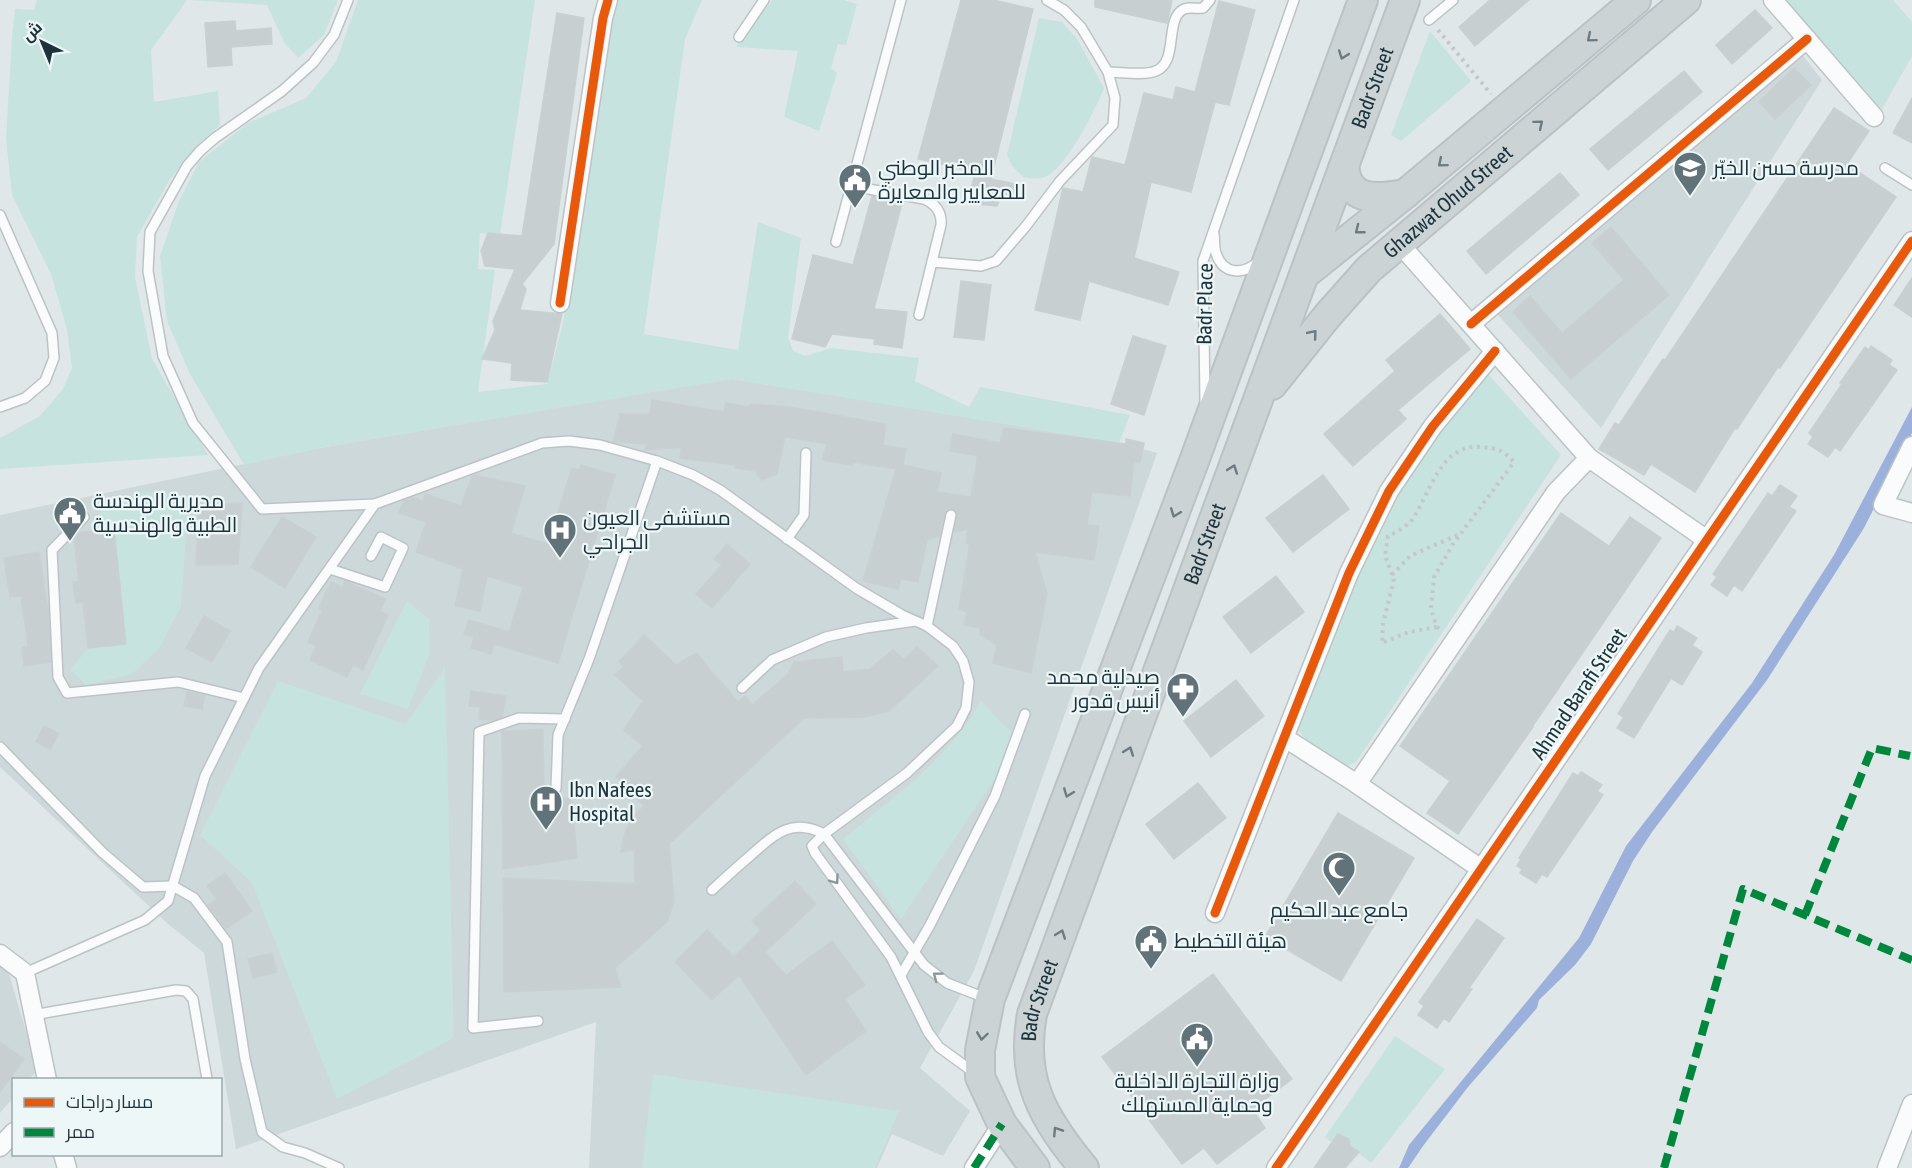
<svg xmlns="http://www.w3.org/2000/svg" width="1912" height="1168" viewBox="0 0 1912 1168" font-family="'Asap Condensed',Cairo,sans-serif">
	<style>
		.built { fill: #cdd8da }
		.green { fill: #c7e3df }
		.water { fill: #9cb0dc }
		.building { fill: #c8cfd1; stroke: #c9d0d1; stroke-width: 1.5 }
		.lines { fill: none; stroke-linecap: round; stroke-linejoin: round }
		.service-casing { stroke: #bdc3c5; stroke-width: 12 }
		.minor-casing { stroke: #bdc3c5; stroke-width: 21 }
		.primary-casing { stroke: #bac2c5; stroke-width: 32 }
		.path { stroke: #c2c8cc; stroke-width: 4; stroke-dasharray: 3 4.5; stroke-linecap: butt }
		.service { stroke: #fafbfc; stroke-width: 9 }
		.minor { stroke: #fafbfc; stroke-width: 18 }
		.primary { stroke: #cbd3d5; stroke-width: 28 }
		.quiet { stroke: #00873e; stroke-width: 8; stroke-dasharray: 15 8; stroke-linecap: butt }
		.cycleway-casing { stroke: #eef7f7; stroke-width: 13 }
		.cycleway { stroke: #e8590c; stroke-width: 9 }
		.oneway { stroke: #6b7b81 }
		.oneway2 { stroke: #8c979c }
		.labels { text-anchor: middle; stroke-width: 4.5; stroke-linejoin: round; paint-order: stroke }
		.street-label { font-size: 21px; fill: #1d333c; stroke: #eef7f7 }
		.poi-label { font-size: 21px; fill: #1d333c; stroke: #eef7f7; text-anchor: start }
	</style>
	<rect width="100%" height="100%" fill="#e0e7e8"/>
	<g class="built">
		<polygon points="1801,53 1822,80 1601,428 1497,314"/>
		<polygon points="732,379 1099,437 1157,453 974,971 920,1068 970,1111 943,1156 892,1134 877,1168 589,1168 596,1022 236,1149 204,953 167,923 0,767 0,515 320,448 473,422 557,401"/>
		<polygon points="0,965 8,971 31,1048 35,1073 29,1079 14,1080 13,1098 0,1113"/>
	</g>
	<g class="green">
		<polygon points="37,0 187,0 151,50 154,102 218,91 220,125 199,144 170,179 154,207 137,237 135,277 152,359 208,455 0,469 0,438 40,416 63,389 72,368 67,329 51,274 12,195 6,139 12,38 15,9 34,10"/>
		<polygon points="189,0 338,0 324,35 298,58 284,42 267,5"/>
		<polygon points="358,0 535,0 500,235 480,233 478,269 495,270 478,392 547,384 563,323 605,35 613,0 702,0 685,39 644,334 738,350 758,222 801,238 788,337 793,351 806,356 831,348 919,358 915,381 969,407 980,387 1130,415 1119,443 732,379 320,448 244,465 190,374 167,321 160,256 179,201 199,162 248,123 306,98 336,62"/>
		<polygon points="772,0 844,0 857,4 846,45 838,44 831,68 837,73 819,131 784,117 798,51 736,47"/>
		<polygon points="1786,0 1893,0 1912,22 1912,56 1881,111"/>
		<path d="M1039,18L1062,22L1077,39L1104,88C1095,110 1066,171 1042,178C1037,179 1029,178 1023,177L1012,166L1007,155Z"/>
		<polygon points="1430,31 1471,81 1401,141 1391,135"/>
		<polygon points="1488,374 1561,455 1356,762 1342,768 1313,750 1296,726 1337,617 1387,511 1428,447 1460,405"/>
		<polygon points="147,492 189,496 181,606 160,647 132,674 86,685 70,670 88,648 126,644 114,529 88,525 107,505"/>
		<polygon points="407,601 429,619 430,653 408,709 360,694"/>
		<polygon points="445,667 454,1038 337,1099 252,883 200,835 278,681 406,724"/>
		<path d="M981,701L1020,741L901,919L843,839C892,798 949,759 981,701Z"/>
		<polygon points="1395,1036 1445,1069 1371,1163 1350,1146 1349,1139 1339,1135 1332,1143 1325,1137"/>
		<polygon points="653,1074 899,1111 875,1168 642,1168"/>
	</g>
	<polygon class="water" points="1912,407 1912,433 1864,528 1767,680 1652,832 1633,861 1591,944 1575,965 1539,1000 1537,1008 1468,1087 1423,1146 1408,1168 1399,1168 1409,1145 1579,938 1626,846 1752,683 1834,555"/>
	<g class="building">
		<polygon points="961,0 993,0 1033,9 991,179 1016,184 1013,198 1001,197 997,206 966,203 976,172 918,159"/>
		<polygon points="1095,0 1172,0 1167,23 1095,7"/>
		<polygon points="1490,0 1529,0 1475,46 1459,27"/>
		<polygon points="1219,1 1255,10 1229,105 1215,102 1191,192 1151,182 1134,258 1179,272 1168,305 1089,281 1080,320 1035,310 1063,188 1083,192 1092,157 1125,165 1144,93 1173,100 1176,87 1195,92"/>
		<polygon points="1755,10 1772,28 1732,64 1716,45"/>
		<polygon points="557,13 584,18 554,244 522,284 526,289 520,310 562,314 547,382 511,380 512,363 482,359 495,330 493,321 515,269 485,266 481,251 488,233 522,236"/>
		<polygon points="235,21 236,31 271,28 272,44 231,47 232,65 208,67 205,23"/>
		<polygon points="1794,68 1811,85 1775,119 1759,102"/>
		<polygon points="1684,71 1702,92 1608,170 1590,149"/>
		<polygon points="1912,98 1912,143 1893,133"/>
		<polygon points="1834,108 1869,131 1847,164 1896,197 1780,368 1778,367 1737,429 1735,428 1695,492 1651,464 1644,475 1599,449 1615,423 1619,425 1663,359 1665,360"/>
		<polygon points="1560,173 1579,195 1486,274 1467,251"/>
		<polygon points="872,196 902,203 874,309 907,312 902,348 874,344 875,339 832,334 825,347 792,339 813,255 853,265"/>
		<polygon points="1611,227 1669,295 1571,379 1513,312 1530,296 1562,333 1624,280 1592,243"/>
		<polygon points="1912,278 1912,317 1894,305"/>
		<polygon points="961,281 991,285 984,340 954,337"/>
		<polygon points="1440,314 1470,349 1398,410 1406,419 1353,466 1324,434 1395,371 1386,360"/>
		<polygon points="1133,336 1166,346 1144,415 1111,404"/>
		<polygon points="1871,346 1892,360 1889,365 1897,370 1840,451 1835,447 1828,457 1808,444 1813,437 1809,433 1842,384 1840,383 1865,347 1869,350"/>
		<polygon points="652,400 724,412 726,403 749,407 750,404 790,407 886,424 883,445 906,449 903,465 941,473 937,492 971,497 978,456 950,451 953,434 1000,443 1004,428 1126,444 1126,439 1144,443 1140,463 1134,462 1130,496 1092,492 1087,525 1099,526 1094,560 1035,552 1047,594 1031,673 993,663 997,645 980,634 980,628 964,625 967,612 959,609 970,544 966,543 968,529 954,532 958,516 955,510 950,508 946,511 939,536 927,540 918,582 901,579 898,589 863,581 896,469 852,462 852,465 822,460 827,444 785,437 777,474 762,480 755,471 735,468 736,465 680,458 682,447 645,450 646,444 613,442 620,414 650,414"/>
		<polygon points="581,465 615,475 558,663 494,644 491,654 471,648 474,637 464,634 469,620 509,632 523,587 487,576 480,611 455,606 463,569 416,552 426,522 399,513 404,501 413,497 423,501 425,494 461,506 472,476 474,475 525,486 511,533 548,544 572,468 579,470"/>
		<polygon points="1323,475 1349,509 1293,552 1266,518"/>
		<polygon points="1780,485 1797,496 1789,507 1796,511 1742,591 1734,585 1727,596 1711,585 1717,577 1713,574 1768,493 1772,496"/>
		<polygon points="242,503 238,564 196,565 199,506"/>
		<polygon points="1561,513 1609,546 1630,517 1661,538 1532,727 1533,727 1458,834 1427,813 1450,781 1400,746"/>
		<polygon points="282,517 316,537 285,588 251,567"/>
		<polygon points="114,529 126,644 88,648 83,602 76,603 73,582 79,582 74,537 78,533"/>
		<polygon points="727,544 750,564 712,608 696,594 722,565 714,559"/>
		<polygon points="39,552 48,611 51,662 24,666 22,647 28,646 21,596 10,597 4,558"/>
		<polygon points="1276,576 1304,612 1251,653 1223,617"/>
		<polygon points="345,581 386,599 380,611 388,615 363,670 353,665 347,677 310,660 316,646 308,642 322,611 319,607 331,582 342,587"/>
		<polygon points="204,616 230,631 212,662 186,648"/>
		<polygon points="1677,626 1697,638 1692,645 1702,652 1682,685 1671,678 1634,738 1617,728 1624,717 1618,714 1670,630 1674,632"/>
		<polygon points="644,635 676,665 696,653 738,702 745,696 752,705 788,674 794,662 842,657 843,672 870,669 893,650 904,659 917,647 938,666 889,711 864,717 804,718 669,844 674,900 668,921 615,968 621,987 504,992 503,878 635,884 634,850 621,852 624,836 631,819 644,806 616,776 643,746 624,730 643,701 615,675 624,666 619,662"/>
		<polygon points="1236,680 1264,716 1211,757 1184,721"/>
		<polygon points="471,691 506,696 502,717 493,720 479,719 480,707 469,706"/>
		<polygon points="187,692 205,695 202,709 184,706"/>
		<polygon points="44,726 59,734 50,749 36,742"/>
		<polygon points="543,729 544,800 572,798 577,858 503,869 502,731"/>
		<polygon points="1581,772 1602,785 1597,791 1603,795 1547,877 1542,874 1536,883 1520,873 1522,869 1517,866 1521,859 1519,858 1573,773 1578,776"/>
		<polygon points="1198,783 1226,818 1174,859 1146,824"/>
		<polygon points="1338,813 1414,858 1341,981 1265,937"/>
		<polygon points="225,873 252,911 226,929 208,905 217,899 207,886"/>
		<polygon points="795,881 816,904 765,952 786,975 832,941 865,985 845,999 866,1031 806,1075 739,975 712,1000 675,962 707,930 734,957 761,930 752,921"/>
		<polygon points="1477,919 1504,938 1469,988 1472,989 1449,1022 1444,1018 1437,1028 1418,1015 1424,1006 1419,1002"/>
		<polygon points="272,953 277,972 253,978 248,959"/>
		<polygon points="1213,974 1292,1079 1252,1109 1265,1128 1217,1164 1204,1148 1182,1164 1102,1057"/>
		<polygon points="0,1042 24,1059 0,1092"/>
		<polygon points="1338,1134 1349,1139 1350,1146 1359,1152 1345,1168 1314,1168"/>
	</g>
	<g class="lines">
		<g class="service-casing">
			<g id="service">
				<polyline points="348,0 334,35 313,63 282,91 215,138 200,151 187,166 150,232 148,271 163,356 193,423 262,509 375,504"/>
				<polyline points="1429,20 1453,0"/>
				<polyline points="739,37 764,0"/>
				<path d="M1108,72C1122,72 1143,76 1156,71C1179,62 1164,18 1184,9C1190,7 1197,9 1203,8L1210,0"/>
				<polyline points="1885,168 1912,185"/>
				<path d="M852,186L924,199C936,204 942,212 941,225L919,315"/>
				<polyline points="0,215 52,333 54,358 45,381 25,398 0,407"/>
				<path d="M1214,234C1215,240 1214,247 1216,253C1223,275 1243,275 1258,262"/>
				<polyline points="836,242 901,0"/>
				<polyline points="932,262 981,266 996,261 1026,226 1060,181 1113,125 1115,98 1108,72 1081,27 1064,10 1047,0"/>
				<polyline points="1205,402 1203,261 1294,0"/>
				<polyline points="84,517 52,550 58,677 67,693 178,682 244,698"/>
				<polyline points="787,539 804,515 806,453"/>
				<polyline points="330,569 385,587 403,548 381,537 371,556"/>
				<polyline points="927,626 951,515"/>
				<polyline points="742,688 772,660 826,637 866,628 915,621"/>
				<polyline points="0,747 103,853 143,887 173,886 194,898 227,942 245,1059 262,1132 283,1147 305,1153 339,1168"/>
				<polyline points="556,788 558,735 589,659 657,461"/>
				<path d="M712,890C725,878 737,867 750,856C774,835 791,817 824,834L924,965L947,983L988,999"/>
				<polyline points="25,973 145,920 168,901 205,776 259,668 375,504 542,443 569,441 600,445 657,461 693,475 720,490 856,588 902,615 927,626 953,646 963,661 969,682 966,708 957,726 907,773 824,834 812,846 815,853 891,957 928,1032 939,1047 976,1074"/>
				<polyline points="901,975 930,925 995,796 1025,714"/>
				<polyline points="33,1015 176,990 186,991 193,999 207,1079"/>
				<polyline points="538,1021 473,1028 479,732 519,718 565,719"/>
			</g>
		</g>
		<g class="minor-casing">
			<g id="minor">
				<polyline points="1773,0 1874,117"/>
				<polyline points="1398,242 1589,458 1707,540"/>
				<polyline points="560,303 603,18 608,0"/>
				<polyline points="1471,324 1807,39"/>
				<polyline points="1912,446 1883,505 1912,513"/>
				<polyline points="1285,738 1357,784"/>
				<polyline points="1481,869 1357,784 1556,492 1589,458"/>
				<polyline points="1215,913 1349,573 1389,491 1433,426 1495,351"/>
				<polyline points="0,954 25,973 47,1080"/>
				<polyline points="0,1147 14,1132"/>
				<polyline points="63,1154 67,1168"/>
				<polyline points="974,1168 1002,1124"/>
				<polyline points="1276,1168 1912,241"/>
				<polyline points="1887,1168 1912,1104"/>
			</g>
		</g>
		<g class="primary-casing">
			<g id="primary">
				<path d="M1344,166C1348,203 1377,199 1405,194"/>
				<polyline points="1305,274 1405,194 1636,0"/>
				<path id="s1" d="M1272,385L1328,315L1369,269L1686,0"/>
				<polyline points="1035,1168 1002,1124 980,1077 980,1050 990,999 1193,464 1363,0"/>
				<path id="s2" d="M1084,1168C1043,1118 1020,1080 1032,1014L1405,0"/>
			</g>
		</g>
		<g class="path">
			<polyline points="1438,30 1491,94"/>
			<polyline points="1392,575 1410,556 1460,534"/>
			<path d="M1437,627L1409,632L1382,643L1383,624L1394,579L1385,556L1388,536C1398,531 1408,526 1414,517C1431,490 1442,443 1481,447C1499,449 1501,449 1514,462L1453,544L1434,577L1431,609L1437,627L1442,631"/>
		</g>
		<use href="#service" class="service"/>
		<use href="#minor" class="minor"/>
		<use href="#primary" class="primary"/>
		<g class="quiet">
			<polyline points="1805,915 1872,748 1910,756"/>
			<polyline points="974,1168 1002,1124"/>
			<polyline points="1664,1168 1743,889 1912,960"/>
		</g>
		<g class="cycleway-casing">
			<g id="cycleway">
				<polyline points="560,303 603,18 608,0"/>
				<polyline points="1471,324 1807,39"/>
				<polyline points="1215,913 1349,573 1389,491 1433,426 1495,351"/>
				<polyline points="1276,1168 1912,241"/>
			</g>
		</g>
		<use href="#cycleway" class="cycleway"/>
	</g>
	<defs><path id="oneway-chevron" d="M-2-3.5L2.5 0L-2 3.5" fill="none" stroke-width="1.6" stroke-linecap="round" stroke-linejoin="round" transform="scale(1.5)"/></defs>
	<g class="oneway">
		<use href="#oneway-chevron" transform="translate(1591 38) rotate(140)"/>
		<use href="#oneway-chevron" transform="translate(1343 55) rotate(110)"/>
		<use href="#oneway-chevron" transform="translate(1539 124) rotate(-40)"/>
		<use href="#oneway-chevron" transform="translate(1442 163) rotate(140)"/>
		<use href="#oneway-chevron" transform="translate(1359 230) rotate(142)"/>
		<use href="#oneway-chevron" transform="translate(1313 334) rotate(-50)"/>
		<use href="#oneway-chevron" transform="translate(1233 469) rotate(-70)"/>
		<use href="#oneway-chevron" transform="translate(1175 513) rotate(111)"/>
		<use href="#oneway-chevron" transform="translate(1129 751) rotate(-70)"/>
		<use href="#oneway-chevron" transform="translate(1068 793) rotate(111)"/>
		<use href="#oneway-chevron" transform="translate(1061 934) rotate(-69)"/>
		<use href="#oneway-chevron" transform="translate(982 1036) rotate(98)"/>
		<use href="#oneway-chevron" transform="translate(1057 1131) rotate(-123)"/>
	</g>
	<g class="oneway2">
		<use href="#oneway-chevron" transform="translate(835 880) rotate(54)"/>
		<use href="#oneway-chevron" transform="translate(937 976) rotate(-143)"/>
	</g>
	<defs>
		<g id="school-pin" transform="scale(1.725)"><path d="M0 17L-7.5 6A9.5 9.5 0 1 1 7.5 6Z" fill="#617278" stroke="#eef7f7"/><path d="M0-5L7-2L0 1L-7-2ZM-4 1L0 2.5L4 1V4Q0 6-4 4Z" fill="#fff"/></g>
		<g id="civic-pin" transform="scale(1.725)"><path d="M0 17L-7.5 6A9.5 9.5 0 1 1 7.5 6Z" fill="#617278" stroke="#eef7f7"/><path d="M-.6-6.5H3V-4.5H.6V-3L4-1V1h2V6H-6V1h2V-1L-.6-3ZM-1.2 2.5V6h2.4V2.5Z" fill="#fff"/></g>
		<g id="hospital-pin" transform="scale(1.725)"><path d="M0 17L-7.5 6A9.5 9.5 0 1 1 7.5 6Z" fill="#617278" stroke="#eef7f7"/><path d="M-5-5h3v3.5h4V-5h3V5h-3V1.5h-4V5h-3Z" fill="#fff"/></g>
		<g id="pharmacy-pin" transform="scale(1.725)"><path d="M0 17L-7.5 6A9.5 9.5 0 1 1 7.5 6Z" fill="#617278" stroke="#eef7f7"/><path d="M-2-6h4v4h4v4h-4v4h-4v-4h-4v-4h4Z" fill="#fff"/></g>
		<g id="mosque-pin" transform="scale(1.725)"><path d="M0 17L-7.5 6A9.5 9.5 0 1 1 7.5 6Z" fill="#617278" stroke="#eef7f7"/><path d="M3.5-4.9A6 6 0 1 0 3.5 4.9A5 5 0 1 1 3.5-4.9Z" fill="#fff"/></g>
	</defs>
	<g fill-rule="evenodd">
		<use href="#school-pin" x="1690" y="168"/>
		<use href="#civic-pin" x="855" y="180"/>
		<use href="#civic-pin" x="70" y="513"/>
		<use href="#hospital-pin" x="560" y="530"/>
		<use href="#pharmacy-pin" x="1183" y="689"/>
		<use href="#hospital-pin" x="546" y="802"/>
		<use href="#mosque-pin" x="1339" y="868"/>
		<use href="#civic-pin" x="1151" y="941"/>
		<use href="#civic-pin" x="1197" y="1039"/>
	</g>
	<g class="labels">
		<g class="street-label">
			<text dy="7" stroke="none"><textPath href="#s2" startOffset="1156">Badr Street</textPath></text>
			<text dy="7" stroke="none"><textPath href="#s1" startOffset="255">Ghazwat Ohud Street</textPath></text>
			<text transform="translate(1205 304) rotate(-89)" y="7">Badr Place</text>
			<text dy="7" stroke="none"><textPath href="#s2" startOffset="670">Badr Street</textPath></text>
			<text transform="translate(1579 694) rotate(-56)" y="7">Ahmad Barafi Street</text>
			<text dy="7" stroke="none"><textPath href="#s2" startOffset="184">Badr Street</textPath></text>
		</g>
		<g class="poi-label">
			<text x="878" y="175">المخبر الوطني<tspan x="878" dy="24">للمعايير والمعايرة</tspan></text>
			<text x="1713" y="175">مدرسة حسن الخيّر</text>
			<text x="93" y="508">مديرية الهندسة<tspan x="93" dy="24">الطبية والهندسية</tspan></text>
			<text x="583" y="525">مستشفى العيون<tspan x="583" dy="24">الجراحي</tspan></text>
			<text x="1160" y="684" text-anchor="end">صيدلية محمد<tspan x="1160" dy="24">أنيس قدور</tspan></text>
			<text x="569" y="797">Ibn Nafees<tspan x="569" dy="24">Hospital</tspan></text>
			<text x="1339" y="917" text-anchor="middle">جامع عبد الحكيم</text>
			<text x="1174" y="948">هيئة التخطيط</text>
			<text x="1197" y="1088" text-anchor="middle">وزارة التجارة الداخلية<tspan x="1197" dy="24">وحماية المستهلك</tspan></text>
		</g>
	</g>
	<rect x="12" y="1078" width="210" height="78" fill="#eef7f7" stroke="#9aa9ac" stroke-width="1.5"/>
	<rect x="24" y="1098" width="30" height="9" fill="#e8590c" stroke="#9aa9ac" stroke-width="1.5"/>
	<text x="66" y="1108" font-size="18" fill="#1d333c">مسار دراجات</text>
	<rect x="24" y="1128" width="30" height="9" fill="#00873e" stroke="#9aa9ac" stroke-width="1.5"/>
	<text x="66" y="1138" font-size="18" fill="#1d333c">ممر</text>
	<g transform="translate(42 42) rotate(317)" stroke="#eef7f7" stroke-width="4.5" paint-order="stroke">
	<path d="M0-4.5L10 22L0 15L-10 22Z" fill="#1d333c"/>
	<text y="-9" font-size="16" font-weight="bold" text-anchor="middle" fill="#1d333c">ش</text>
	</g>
</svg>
